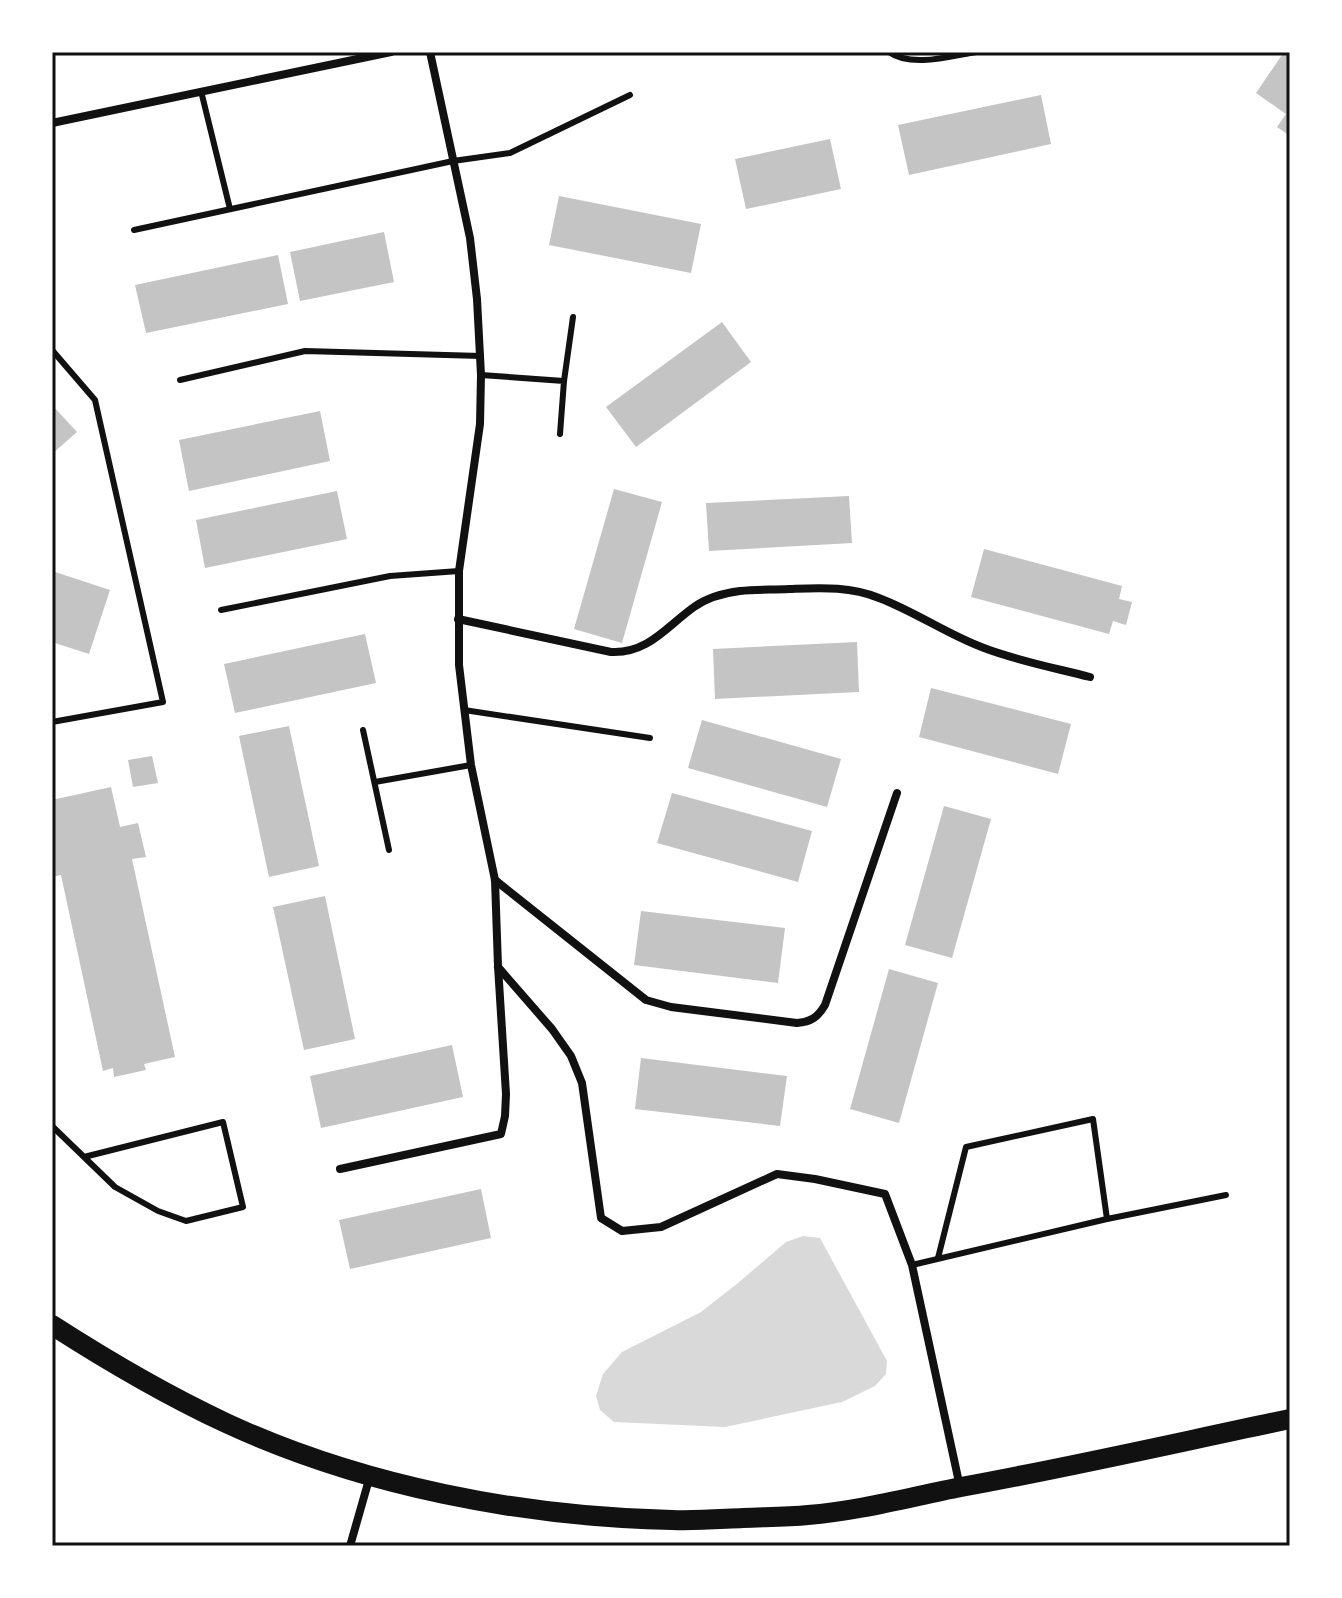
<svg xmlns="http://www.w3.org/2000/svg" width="1342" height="1598" viewBox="0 0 1342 1598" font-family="'DejaVu Sans',sans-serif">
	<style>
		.water { fill: #d9d9d9 }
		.building { fill: #c4c4c4 }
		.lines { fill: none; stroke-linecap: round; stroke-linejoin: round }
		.service { stroke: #111; stroke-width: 6 }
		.minor { stroke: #111; stroke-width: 8 }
		.primary { stroke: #111; stroke-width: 20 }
		.neatline { fill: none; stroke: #111; stroke-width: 3 }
	</style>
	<rect width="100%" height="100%" fill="#fff"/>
	<polygon class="water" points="803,1236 820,1238 887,1361 886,1374 875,1386 842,1402 725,1427 614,1422 600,1410 596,1396 603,1374 622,1352 701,1312 738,1283 786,1242"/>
	<g class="building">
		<polygon points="1284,52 1290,52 1290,136 1277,127 1286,114 1256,93"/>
		<polygon points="1041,95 1051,144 909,175 898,125"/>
		<polygon points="830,139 841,189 746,209 735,159"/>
		<polygon points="559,196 701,224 691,273 549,245"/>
		<polygon points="384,232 394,282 300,301 290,252"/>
		<polygon points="278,255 288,304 146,333 135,285"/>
		<polygon points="722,322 751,362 636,447 606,407"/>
		<polygon points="52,405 77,432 52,454"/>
		<polygon points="320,411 330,461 189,491 179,440"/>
		<polygon points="614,489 662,502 622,643 574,629"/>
		<polygon points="337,491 347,539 205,568 196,520"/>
		<polygon points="849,496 852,543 709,551 706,503"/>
		<polygon points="984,549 1122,586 1119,599 1132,602 1126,625 1113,621 1109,634 971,597"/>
		<polygon points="52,571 110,590 89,654 52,642"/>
		<polygon points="365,634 376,683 235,713 224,664"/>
		<polygon points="857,642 859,692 715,699 713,649"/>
		<polygon points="931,688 1071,724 1058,774 919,737"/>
		<polygon points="702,720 841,759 827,807 688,768"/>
		<polygon points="289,726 319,866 269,877 239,736"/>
		<polygon points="152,756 158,783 133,787 128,760"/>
		<polygon points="111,787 120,827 138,823 146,857 132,859 175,1057 144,1064 146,1070 114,1077 113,1068 103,1071 61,875 52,877 52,800"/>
		<polygon points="672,793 812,831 798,882 657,843"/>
		<polygon points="944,806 991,819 952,958 905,945"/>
		<polygon points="325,896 355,1039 304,1050 273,907"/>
		<polygon points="641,911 785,928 778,983 634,965"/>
		<polygon points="889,969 938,983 899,1123 850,1109"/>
		<polygon points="452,1045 463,1097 321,1128 310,1076"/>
		<polygon points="641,1058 787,1076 780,1126 635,1109"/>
		<polygon points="481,1189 491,1238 350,1269 339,1220"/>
	</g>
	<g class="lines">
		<g class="service">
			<path d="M889,52C911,68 951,56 976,52"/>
			<polyline points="201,91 230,209"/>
			<polyline points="134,230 453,161 510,153 630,95"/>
			<polyline points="52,350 95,400 163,702 52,722"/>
			<polyline points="481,375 564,381 560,434"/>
			<polyline points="180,380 305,351 481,356"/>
			<polyline points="564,381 573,317"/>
			<polyline points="221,610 390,576 459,571"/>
			<polyline points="464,710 650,738"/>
			<polyline points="363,730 389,850"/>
			<polyline points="375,782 471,765"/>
			<polyline points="52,1126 115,1187 158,1211 186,1221 243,1207 223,1122 84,1157"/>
			<polyline points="938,1258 966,1147 1093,1119 1107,1219 1226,1195"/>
			<polyline points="912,1265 1107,1219"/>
		</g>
		<g class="minor">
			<polyline points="52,123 391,52"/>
			<path d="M458,619L611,652C648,654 667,626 694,607C708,597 724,593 740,591C756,589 773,590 789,589C820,588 849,586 879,598C916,612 948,635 984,648C1018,661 1055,668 1090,677"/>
			<path d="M495,880L646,1000L671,1007L797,1023C811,1022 818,1017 825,1005L897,793"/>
			<polyline points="498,967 552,1029 571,1056 582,1083 601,1218 622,1231 661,1227 777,1174 815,1179 885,1194 912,1265 960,1487"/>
			<polyline points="340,1169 501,1134 505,1116 506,1094 498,966 495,880 471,765 459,665 459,571 480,424 481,375 477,299 470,238 430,52"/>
			<polyline points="350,1546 370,1476"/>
		</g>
		<path class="primary" d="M52,1325C108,1361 166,1395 226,1423C362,1486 523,1517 672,1520C696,1521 720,1519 743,1518C765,1517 787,1517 808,1515C859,1511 910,1497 961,1487C1071,1467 1180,1442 1290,1419"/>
	</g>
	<rect width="1342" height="1598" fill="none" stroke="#ffffff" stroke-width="108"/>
	<rect x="54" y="54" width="1234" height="1490" class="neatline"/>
</svg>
